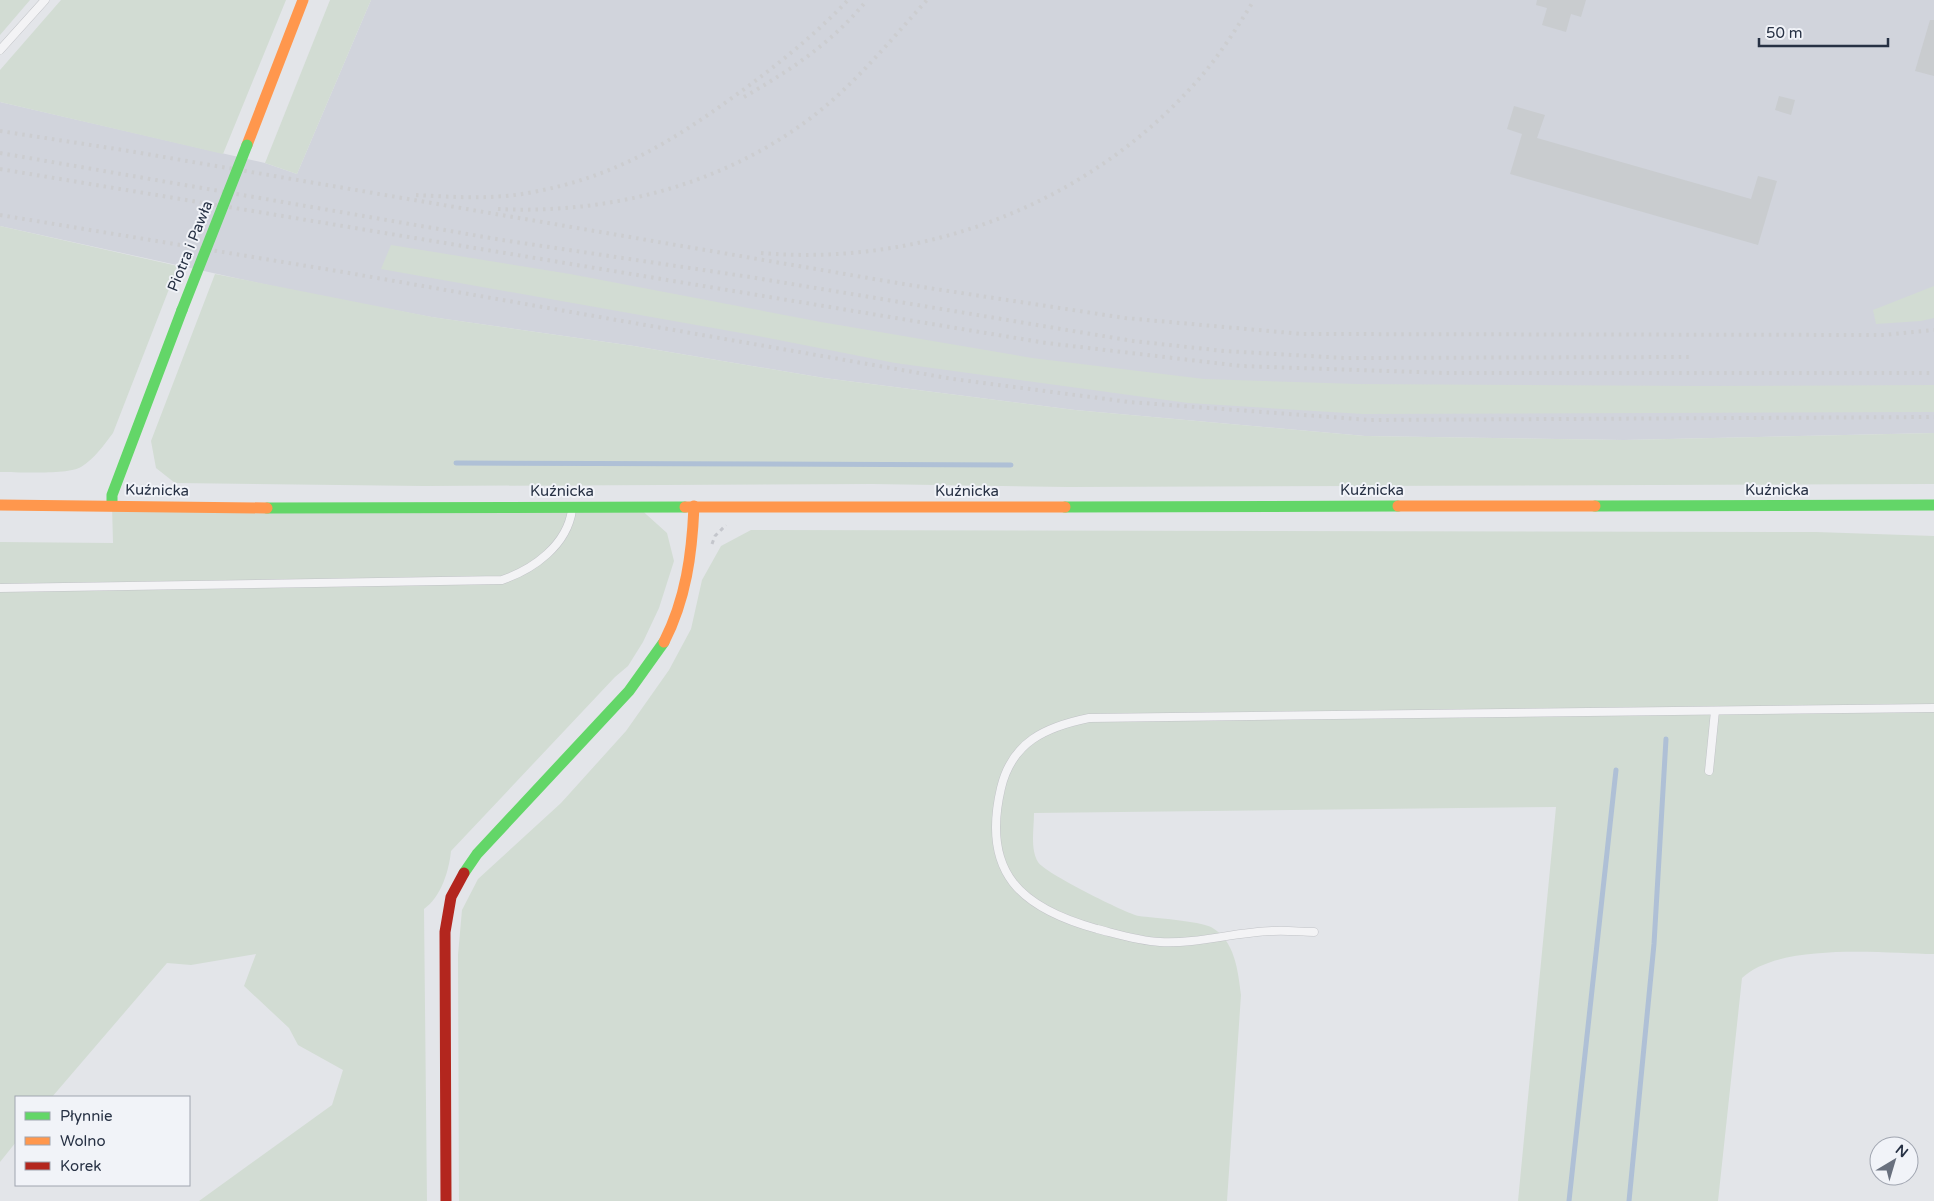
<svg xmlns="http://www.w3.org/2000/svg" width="1934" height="1201" viewBox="0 0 1934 1201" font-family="'Varela Round',sans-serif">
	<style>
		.built { fill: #d1d4dc }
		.green { fill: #d2dcd3 }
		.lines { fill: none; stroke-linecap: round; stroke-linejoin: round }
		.stream { stroke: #afc0d6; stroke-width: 5 }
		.building { fill: #c9cccf }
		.lane-casing { stroke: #c1c3c7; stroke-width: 9 }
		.path { stroke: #c4c6cc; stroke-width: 3; stroke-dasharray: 4 4; stroke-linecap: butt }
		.lane { stroke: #f3f3f5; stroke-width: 8 }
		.fast { stroke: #63d668; stroke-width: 11 }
		.slow { stroke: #ff974d; stroke-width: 11 }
		.jam { stroke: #b3261e; stroke-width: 11 }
		.rail { stroke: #cccdd0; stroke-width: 4; stroke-dasharray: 2.5 5; stroke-linecap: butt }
		.fast-bridge { stroke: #63d668; stroke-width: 11 }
		.labels { text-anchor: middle; stroke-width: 4; stroke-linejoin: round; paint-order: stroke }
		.street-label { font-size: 15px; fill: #273144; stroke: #f1f3f8 }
	</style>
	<rect width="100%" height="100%" fill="#e3e5e9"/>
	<polygon class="built" points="371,0 1934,0 1934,433 1624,440 1365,436 1075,410 824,378 634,346 431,317 299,292 0,226 0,102 265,163 297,174"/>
	<g class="green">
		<polygon points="0,0 30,0 0,35"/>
		<polygon points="61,0 286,0 223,154 0,102 0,70"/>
		<polygon points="330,0 371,0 297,174 265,163"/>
		<path d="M0,226L178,266L113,433C104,445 94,459 81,467C68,475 17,472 0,472Z"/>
		<polygon points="391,245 570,274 821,322 1032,358 1204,379 1358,384 1701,386 1934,385 1934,412 1363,414 1188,403 895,363 758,336 381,269"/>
		<polygon points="215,274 432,317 634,346 824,378 1075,410 1365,436 1624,440 1934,433 1934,484 1068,487 872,484 424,486 175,483 156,468 151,441"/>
		<polygon points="1934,286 1934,318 1921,321 1876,324 1873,310"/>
		<path d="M112,505L637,506L667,533L674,561L659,608L643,642L628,666L615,677L451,851C449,871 441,897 424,909L427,1201H199L332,1105L343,1070L298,1045L289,1028L244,986L256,954L191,965L167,963L52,1097H16V1142L0,1162V542L113,543Z"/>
		<path d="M751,530L1816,532L1934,536V954C1883,953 1780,942 1742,978L1718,1201H1518L1556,807L1034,813C1034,828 1030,849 1038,862C1043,872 1127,914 1139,916C1154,918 1199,921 1211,927C1235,940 1238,971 1241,995L1227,1201H459L458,955L462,910L478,879L561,803L626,731L669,670L691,629L702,580L721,546Z"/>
	</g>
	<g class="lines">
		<g class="stream">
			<polyline points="456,463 1011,465"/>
			<polyline points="1569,1201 1616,770"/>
			<polyline points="1629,1201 1654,944 1666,739"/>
		</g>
	</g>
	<g class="building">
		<polygon points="1537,0 1586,0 1581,17 1571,14 1566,32 1542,25 1547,8 1536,5"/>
		<polygon points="1930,20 1934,20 1934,76 1915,71"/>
		<polygon points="1779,96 1795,100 1791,115 1775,110"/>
		<polygon points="1514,106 1545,115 1537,138 1751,199 1758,176 1777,181 1758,245 1510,174 1522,134 1507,129"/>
	</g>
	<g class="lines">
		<g class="lane-casing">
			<g id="lane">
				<polyline points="0,50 45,0"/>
				<path d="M0,588L502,580C534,569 567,545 572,510"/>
				<polyline points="1709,771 1715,711"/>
				<path d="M1314,932C1301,932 1287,930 1273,931C1235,932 1198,944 1160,942C1139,941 1117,934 1097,929C1021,908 981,873 1001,788C1012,742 1045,727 1089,718L1934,708"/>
			</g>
		</g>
		<polyline class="path" points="712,544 715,536 726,525"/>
		<use href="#lane" class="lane"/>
		<g class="fast">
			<polyline points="112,505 112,495 182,310"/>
			<polyline points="1595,506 1934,505"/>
			<polyline points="1065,507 1398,506"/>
			<polyline points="267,508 685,507"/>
			<polyline points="464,873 477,854 629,691 664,642"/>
		</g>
		<g class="slow">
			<polyline points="247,145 303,0"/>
			<polyline points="0,505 267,508"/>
			<polyline points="1398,506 1595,506"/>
			<polyline points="685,507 1065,507"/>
			<path d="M664,642C686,599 692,554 694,506"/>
		</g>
		<polyline class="jam" points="446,1201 445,932 451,897 464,873"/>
		<g class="rail">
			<path d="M744,97C791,70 833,42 867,0"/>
			<polyline points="0,131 123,150 909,285 1125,318 1302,334 1884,335 1934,330"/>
			<polyline points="0,153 502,240 750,277 1133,341 1224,351 1344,358 1690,357"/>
			<polyline points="0,169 1046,343 1241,366 1445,373 1934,373"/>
			<path d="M416,195C454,197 495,200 533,192C614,177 670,143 736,95C776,66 814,36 848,0"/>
			<path d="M498,209C619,215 745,179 836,97C869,67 897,33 927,0"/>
			<polyline points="0,215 343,272 953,379 1129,402 1370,420 1934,417"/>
			<path d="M761,253C924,267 1089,204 1198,80C1219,56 1237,28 1254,0"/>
		</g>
		<polyline class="fast-bridge" points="182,310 247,145"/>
	</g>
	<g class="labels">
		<g class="street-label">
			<text transform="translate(190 246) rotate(-68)" y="5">Piotra i Pawła</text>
			<text transform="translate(157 490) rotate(1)" y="5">Kuźnicka</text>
			<text x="1372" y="495">Kuźnicka</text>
			<text x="1777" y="495">Kuźnicka</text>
			<text x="562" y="496">Kuźnicka</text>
			<text x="967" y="496">Kuźnicka</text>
		</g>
	</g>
	<rect x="15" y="1096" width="175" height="90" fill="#f1f3f8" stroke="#a0a5b0"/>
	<rect x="25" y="1112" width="25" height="8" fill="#63d668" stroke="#a0a5b0"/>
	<text x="60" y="1121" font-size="15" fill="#273144">Płynnie</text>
	<rect x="25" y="1137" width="25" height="8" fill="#ff974d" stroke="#a0a5b0"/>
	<text x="60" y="1146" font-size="15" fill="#273144">Wolno</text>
	<rect x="25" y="1162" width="25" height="8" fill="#b3261e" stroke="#a0a5b0"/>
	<text x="60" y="1171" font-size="15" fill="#273144">Korek</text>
	<g transform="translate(1894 1161) rotate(38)"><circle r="24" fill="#f1f3f8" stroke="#a0a5b0"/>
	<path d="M0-4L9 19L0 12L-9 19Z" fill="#69707e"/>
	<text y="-8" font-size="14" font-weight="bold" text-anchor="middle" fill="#273144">N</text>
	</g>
	<path d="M1759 38v8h129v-8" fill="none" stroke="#273144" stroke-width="2.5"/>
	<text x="1766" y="38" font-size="15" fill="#273144" stroke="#f1f3f8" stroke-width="4" paint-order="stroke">50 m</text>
</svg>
